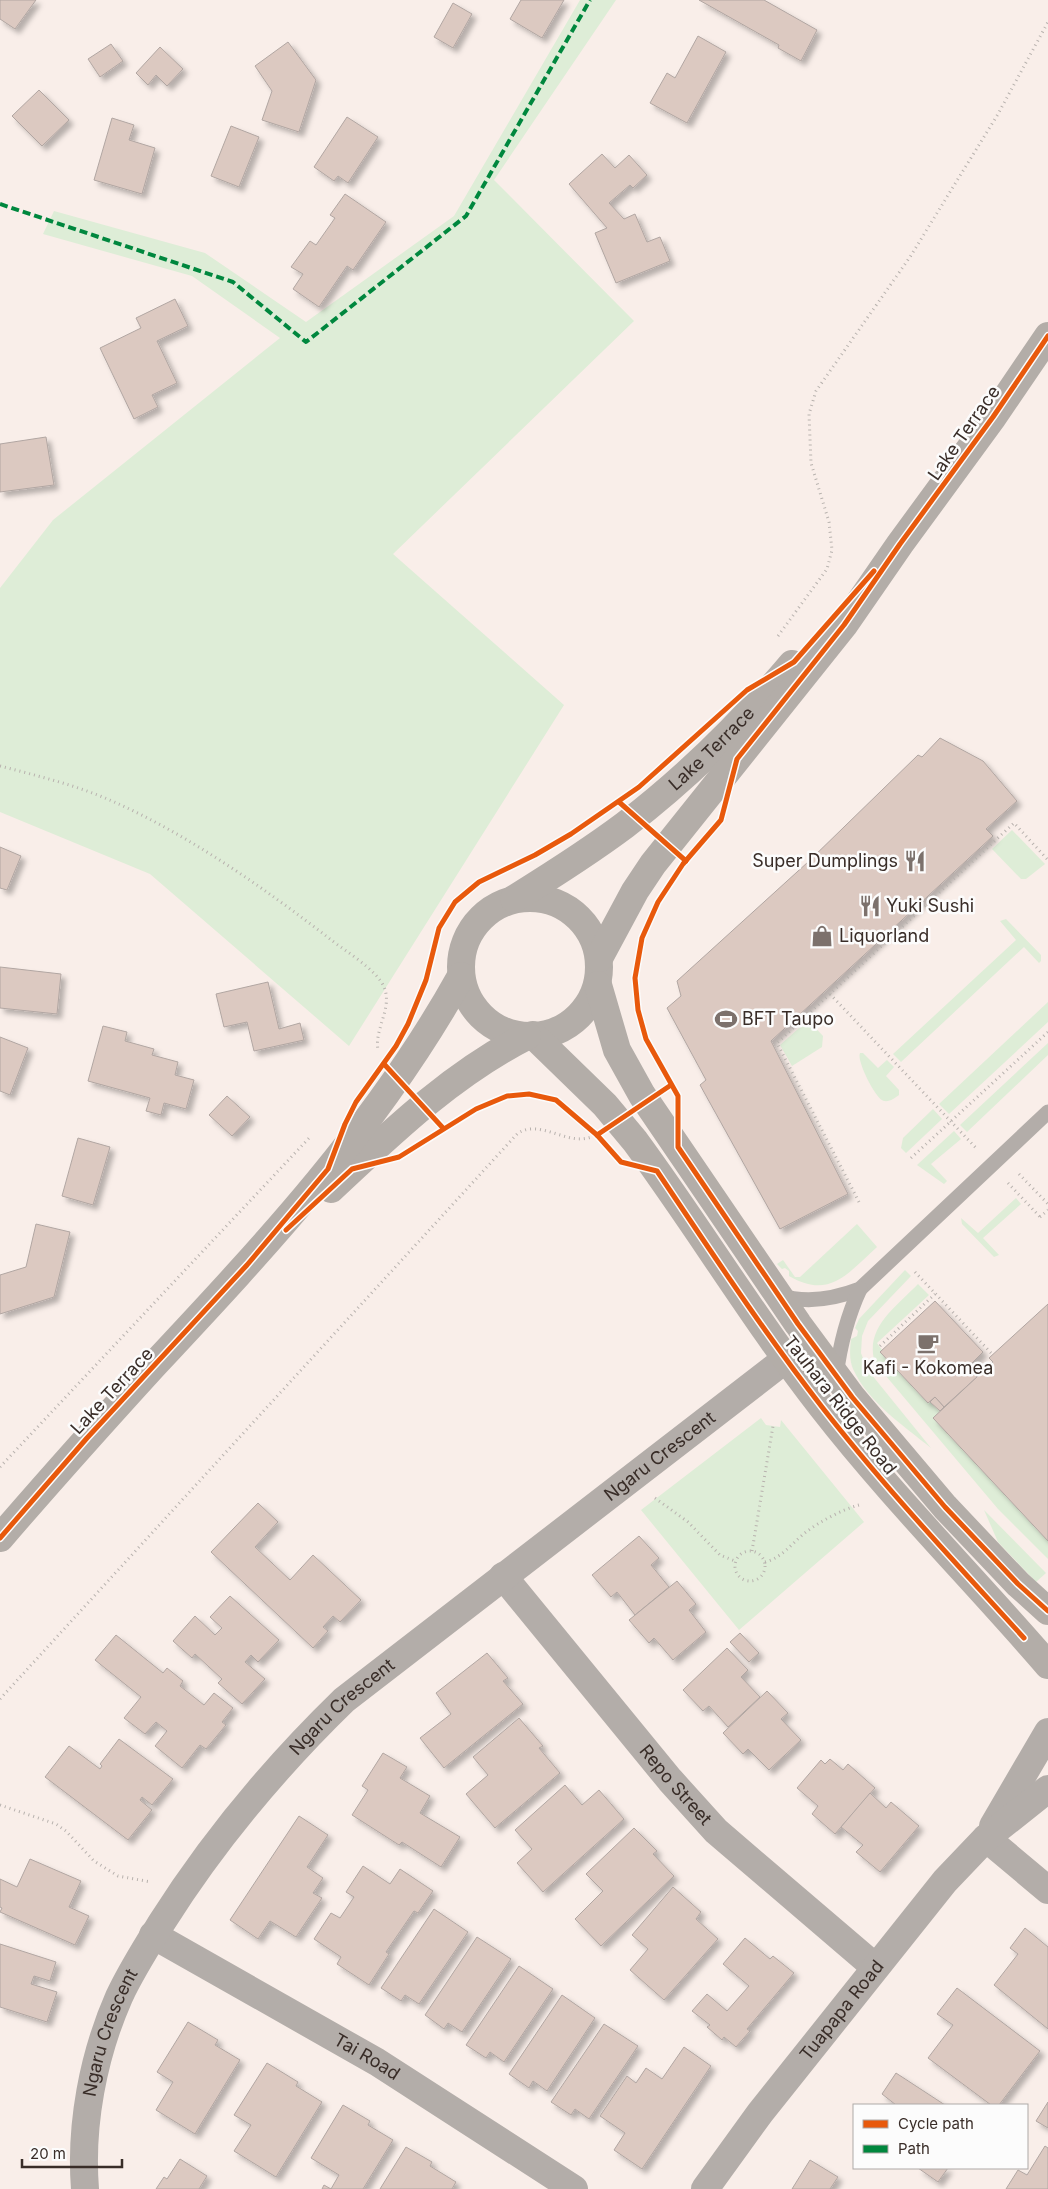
<svg xmlns="http://www.w3.org/2000/svg" width="1048" height="2189" viewBox="0 0 1048 2189" font-family="Inter,sans-serif">
	<style>
		.green { fill: #deedd7 }
		.building { fill: #dcc9c1; stroke: #b1a6a2; filter: url(#shadow) }
		.lines { fill: none; stroke-linecap: round; stroke-linejoin: round }
		.path { stroke: #b8b2ae; stroke-width: 3; stroke-dasharray: 1 4; stroke-linecap: butt }
		.lane { stroke: #b3ada9; stroke-width: 15 }
		.street { stroke: #b3ada9; stroke-width: 28 }
		.secondary { stroke: #b3ada8; stroke-width: 28 }
		.quiet { stroke: #00873e; stroke-width: 4; stroke-dasharray: 8 4; stroke-linecap: butt }
		.cycleway-casing { stroke: #fcfcfc; stroke-width: 8 }
		.cycleway { stroke: #e8590c; stroke-width: 5 }
		.labels { text-anchor: middle; stroke-width: 5; stroke-linejoin: round; paint-order: stroke }
		.street-label { font-size: 18px; fill: #392d28; stroke: #fcfcfc }
		.poi-label { font-size: 18px; fill: #392d28; stroke: #fcfcfc; text-anchor: start }
	</style>
	<defs>
		<filter id="shadow"><feDropShadow dx="4.5" dy="4.5" stdDeviation="2.5" flood-color="#0004"/></filter>
	</defs>
	<rect width="100%" height="100%" fill="#f9eee9"/>
	<g class="green">
		<polygon points="580,0 616,0 494,180 634,321 393,554 564,705 349,1046 150,874 0,812 0,588 53,520 280,338 192,276 43,234 54,211 205,253 306,322 454,216"/>
		<polygon points="1012,830 1045,864 1026,879 1021,879 992,849"/>
		<polygon points="1006,919 1041,955 1041,961 1039,963 1024,947 901,1062 893,1054 1016,940 1000,921"/>
		<polygon points="1048,1002 1048,1022 949,1114 939,1104"/>
		<polygon points="808,1020 823,1036 822,1047 792,1066 780,1045"/>
		<polygon points="1048,1043 1048,1055 967,1132 960,1125"/>
		<path d="M860,1053H863L878,1068L887,1060L894,1067L886,1076L899,1090V1095C895,1098 890,1102 884,1101C876,1100 856,1060 860,1053Z"/>
		<polygon points="933,1109 942,1119 906,1153 901,1148 903,1138"/>
		<polygon points="954,1131 961,1139 931,1164 947,1181 944,1184 917,1165"/>
		<polygon points="1016,1198 1021,1204 983,1238 999,1255 994,1257 962,1224 961,1218 978,1233"/>
		<path d="M857,1224L877,1247C848,1273 830,1300 789,1276V1271L785,1268L782,1269L777,1264L783,1260L795,1277H800Z"/>
		<path d="M905,1270L911,1276L868,1321L862,1336L861,1353L867,1369L931,1448C904,1426 868,1402 853,1369C849,1359 850,1349 851,1339L857,1336L858,1331L855,1328L859,1319Z"/>
		<path d="M918,1284L929,1295L877,1343L882,1350L880,1352L928,1403L930,1402L940,1411L933,1418L1048,1541V1559L998,1509L875,1363C864,1328 896,1307 918,1284Z"/>
		<polygon points="761,1418 766,1425 780,1427 781,1420 864,1522 739,1630 641,1510"/>
		<polygon points="984,1510 1046,1573 1036,1582 998,1542"/>
	</g>
	<g class="building">
		<polygon points="0,0 36,0 15,29 0,19"/>
		<polygon points="521,0 564,0 542,38 510,19"/>
		<polygon points="699,0 764,0 817,30 801,61 778,48 779,45"/>
		<polygon points="453,3 472,14 453,48 434,37"/>
		<polygon points="698,36 726,52 687,123 650,103 667,73 675,78"/>
		<polygon points="288,42 316,80 299,132 262,120 272,91 255,66"/>
		<polygon points="111,44 123,61 100,77 88,59"/>
		<polygon points="160,47 183,69 167,86 156,75 148,85 136,73"/>
		<polygon points="39,90 69,120 42,146 12,116"/>
		<polygon points="347,117 378,137 348,183 338,176 334,181 314,167"/>
		<polygon points="112,118 134,125 129,140 155,148 142,194 94,180"/>
		<polygon points="231,126 259,137 239,187 211,176"/>
		<polygon points="602,154 615,168 629,155 647,175 633,188 630,185 609,203 624,219 635,214 647,242 660,237 670,261 616,283 595,233 607,228 569,184"/>
		<polygon points="345,194 386,222 353,270 347,266 319,307 293,289 303,274 291,267 310,241 316,245 335,218 330,215"/>
		<polygon points="175,299 188,326 157,341 177,383 152,395 158,407 134,419 100,348 141,328 136,318"/>
		<polygon points="46,437 54,485 0,492 0,444"/>
		<polygon points="940,738 983,761 1017,801 986,829 993,836 771,1041 848,1194 780,1229 700,1085 706,1080 667,1008 681,996 677,981 808,862 918,755 922,757"/>
		<polygon points="0,847 21,856 7,890 0,888"/>
		<polygon points="0,967 61,974 57,1014 0,1008"/>
		<polygon points="268,982 279,1029 300,1023 304,1040 254,1051 247,1022 224,1027 216,994"/>
		<polygon points="103,1026 127,1032 125,1041 154,1049 152,1055 178,1062 175,1075 194,1080 186,1109 164,1103 161,1115 146,1111 150,1098 88,1081"/>
		<polygon points="0,1037 28,1048 10,1095 0,1091"/>
		<polygon points="227,1096 250,1117 232,1136 209,1115"/>
		<polygon points="78,1138 110,1147 93,1205 62,1196"/>
		<polygon points="36,1224 70,1232 54,1297 0,1314 0,1275 26,1267"/>
		<polygon points="935,1301 983,1352 968,1367 977,1377 944,1407 935,1397 928,1403 880,1352"/>
		<polygon points="1048,1304 1048,1541 933,1418 993,1362 989,1358"/>
		<polygon points="935,1397 944,1407 940,1411 930,1402"/>
		<polygon points="258,1503 278,1522 255,1547 290,1580 313,1555 361,1600 340,1622 333,1616 323,1627 328,1631 313,1648 211,1552"/>
		<polygon points="639,1536 659,1558 651,1565 669,1587 635,1615 617,1592 611,1597 592,1575"/>
		<polygon points="677,1581 696,1604 689,1610 706,1632 673,1660 654,1638 649,1643 629,1620"/>
		<polygon points="230,1596 279,1640 258,1662 251,1655 245,1662 265,1679 242,1704 218,1683 222,1679 195,1654 192,1658 173,1641 195,1616 215,1635 222,1628 210,1617"/>
		<polygon points="740,1633 759,1653 749,1662 730,1642"/>
		<polygon points="116,1635 163,1673 167,1668 183,1681 180,1686 204,1705 214,1693 233,1708 222,1722 226,1725 206,1749 200,1745 182,1768 155,1746 167,1731 156,1722 145,1734 124,1718 141,1697 95,1660"/>
		<polygon points="727,1648 748,1670 741,1677 760,1697 728,1727 709,1706 703,1711 683,1690"/>
		<polygon points="487,1653 508,1678 503,1681 523,1704 444,1768 420,1738 451,1714 436,1693"/>
		<polygon points="767,1691 788,1713 781,1719 801,1740 769,1770 748,1749 743,1754 723,1733"/>
		<polygon points="519,1718 543,1746 539,1748 560,1773 495,1828 466,1794 488,1775 473,1757"/>
		<polygon points="119,1739 173,1779 152,1805 142,1797 140,1800 152,1810 128,1840 45,1777 69,1746 100,1769 102,1766 100,1764"/>
		<polygon points="383,1753 407,1767 400,1778 430,1796 420,1813 460,1837 441,1867 402,1842 399,1845 352,1815 368,1790 362,1786"/>
		<polygon points="830,1759 843,1770 848,1764 875,1788 835,1834 812,1814 818,1806 797,1788 821,1760 825,1764"/>
		<polygon points="565,1785 582,1805 599,1790 624,1819 543,1892 517,1863 532,1849 515,1830"/>
		<polygon points="870,1793 886,1808 891,1802 919,1826 880,1872 856,1852 863,1845 841,1827"/>
		<polygon points="299,1816 328,1835 307,1867 323,1878 313,1893 322,1898 296,1937 270,1921 258,1939 230,1920"/>
		<polygon points="634,1828 657,1851 653,1854 674,1876 601,1946 575,1919 603,1891 586,1874"/>
		<polygon points="30,1859 81,1881 69,1907 89,1916 75,1945 0,1912 2,1908 0,1907 0,1879 17,1887"/>
		<polygon points="363,1866 390,1884 400,1869 433,1891 418,1913 414,1911 386,1952 389,1954 369,1985 337,1964 341,1957 314,1939 331,1913 340,1918 354,1897 346,1892"/>
		<polygon points="673,1887 701,1912 696,1919 718,1939 664,2000 630,1970 648,1949 632,1935"/>
		<polygon points="434,1909 468,1932 419,2004 405,1995 401,2001 381,1988"/>
		<polygon points="1025,1928 1048,1947 1048,2029 994,1985 1018,1954 1010,1948"/>
		<polygon points="477,1937 511,1959 462,2032 448,2023 444,2029 425,2015"/>
		<polygon points="745,1938 770,1959 773,1956 794,1973 747,2029 750,2031 736,2047 724,2037 722,2040 707,2027 710,2025 692,2011 707,1994 727,2011 749,1986 723,1964"/>
		<polygon points="0,1944 56,1962 50,1981 34,1976 31,1984 57,1992 47,2022 0,2007"/>
		<polygon points="519,1966 553,1989 504,2062 490,2052 486,2058 466,2045"/>
		<polygon points="957,1988 1040,2051 999,2105 991,2105 928,2058 953,2025 937,2014"/>
		<polygon points="562,1995 595,2018 547,2091 533,2081 529,2088 509,2074"/>
		<polygon points="188,2022 218,2040 215,2045 240,2060 195,2134 156,2110 173,2082 157,2072"/>
		<polygon points="604,2024 638,2046 589,2119 575,2109 571,2115 551,2102"/>
		<polygon points="684,2047 711,2066 642,2169 614,2150 625,2133 600,2116 627,2076 636,2083 646,2068 662,2079"/>
		<polygon points="267,2063 298,2082 296,2086 322,2102 276,2177 234,2151 251,2125 234,2115"/>
		<polygon points="896,2073 945,2105 896,2105 882,2094"/>
		<polygon points="1048,2102 1048,2128 1036,2121"/>
		<polygon points="343,2105 370,2121 368,2125 393,2140 363,2189 322,2189 324,2185 331,2189 339,2175 311,2158"/>
		<polygon points="1045,2146 1048,2148 1048,2189 1006,2189 1018,2170 1027,2175"/>
		<polygon points="406,2147 432,2162 430,2166 456,2182 452,2189 380,2189"/>
		<polygon points="180,2159 207,2176 199,2189 156,2189 164,2177 167,2179"/>
		<polygon points="810,2160 838,2177 830,2189 792,2189"/>
		<polygon points="918,2168 948,2168 938,2182"/>
	</g>
	<g class="lines">
		<g class="path">
			<polyline points="778,636 827,569 832,550 829,522 811,463 809,414 816,391 910,257 998,114 1048,22"/>
			<path d="M0,766C38,776 76,785 112,801C189,835 264,888 330,939C345,951 377,970 384,987C393,1008 374,1029 378,1050"/>
			<polyline points="830,994 976,1148"/>
			<polyline points="911,1158 1048,1032"/>
			<polyline points="1019,1174 1048,1204"/>
			<polyline points="1008,1183 1042,1219"/>
			<polyline points="859,1202 777,1043 1014,823 1048,860"/>
			<polyline points="1040,1217 1048,1210"/>
			<polyline points="915,1272 993,1355"/>
			<polyline points="880,1346 935,1294"/>
			<polyline points="0,1467 311,1136"/>
			<polyline points="655,1498 688,1522 720,1555 735,1561"/>
			<circle cx="750" cy="1566" r="15"/>
			<polyline points="752,1551 773,1426"/>
			<path d="M765,1562C782,1558 792,1543 806,1532C821,1521 841,1510 859,1505"/>
			<path d="M0,1699L518,1133C541,1119 567,1146 591,1137"/>
			<polyline points="0,1805 56,1824 66,1831 94,1861 118,1876 151,1882"/>
		</g>
		<g class="lane">
			<path d="M779,1295C806,1304 834,1299 860,1289L1048,1112"/>
			<path d="M836,1376C840,1345 847,1317 860,1289"/>
		</g>
		<g class="street">
			<path id="s1" d="M503,1576L670,1780L716,1831L875,1967"/>
			<polyline points="993,1826 1048,1732"/>
			<polyline points="986,1838 1048,1890"/>
			<path id="s2" d="M153,1935L377,2062L574,2189"/>
			<path id="s3" d="M85,2189C80,2125 93,2056 119,1997C131,1971 147,1946 162,1922C214,1840 275,1767 344,1700L786,1359"/>
			<path id="s4" d="M705,2189L760,2113L945,1881L986,1838L1048,1789"/>
		</g>
		<g class="secondary">
			<circle cx="530" cy="967" r="69"/>
			<path id="s5" d="M514,899C551,876 589,852 625,825C685,779 743,722 792,664"/>
			<polyline points="599,958 635,891 653,864 844,625 900,544 993,417 1048,336"/>
			<polyline points="598,985 617,1050 642,1095 798,1324 852,1397 945,1507 1018,1584 1048,1611"/>
			<path d="M533,1035L605,1105L635,1141C699,1228 755,1321 822,1407C892,1497 973,1578 1048,1665"/>
			<path d="M331,1189C392,1132 452,1074 527,1036"/>
			<path d="M0,1538C50,1480 101,1423 153,1366C268,1243 379,1124 461,976"/>
		</g>
		<polyline class="quiet" points="0,204 233,282 306,342 466,216 590,0"/>
		<g class="cycleway-casing">
			<g id="cycleway">
				<polyline points="1048,336 993,417 900,544 844,625 737,759 721,820 683,864 658,902 642,938 635,978 638,1010 646,1039 678,1096 678,1147 798,1324 852,1397 945,1507 1018,1584 1048,1611"/>
				<polyline points="619,802 686,861"/>
				<polyline points="384,1064 443,1128"/>
				<polyline points="597,1135 671,1085"/>
				<path d="M286,1230L352,1169L399,1157L476,1109L507,1096L529,1094L556,1100L597,1135L621,1162L657,1171C710,1250 763,1331 822,1407C885,1488 955,1562 1024,1638"/>
				<polyline points="0,1538 87,1438 247,1265 328,1169 345,1124 356,1102 396,1046 408,1024 426,980 439,928 455,902 479,882 535,855 571,834 639,787 747,690 794,662 874,571"/>
			</g>
		</g>
		<use href="#cycleway" class="cycleway"/>
	</g>
	<defs>
		<g id="restaurant-bare" transform="scale(1.725)"><path d="M-5-6h1v4h1v-4h1v4h1v-4h1v5L-1.5 .5V6h-2V.5L-5-1ZM5-6V6H3V1.5H1.5Q1.5-4 5-6Z" fill="#7c716c" stroke="#fcfcfc" stroke-width="2.5" paint-order="stroke"/></g>
		<g id="shop-bare" transform="scale(1.725)"><path d="M-5-2.5h2.3a2.7 3.5 0 0 1 5.4 0H5L5.5 6h-11ZM-1.5-2.5h3a1.5 2.3 0 0 0-3 0Z" fill="#7c716c" stroke="#fcfcfc" stroke-width="2.5" paint-order="stroke"/></g>
		<g id="stadium-bare" transform="scale(1.725)"><path d="M0-5a6.5 5 0 1 0 0 10a6.5 5 0 1 0 0-10ZM-3.5-1.8h7v3.6h-7Z" fill="#7c716c" stroke="#fcfcfc" stroke-width="2.5" paint-order="stroke"/></g>
		<g id="cafe-bare" transform="scale(1.725)"><path d="M-5.5-4.5H6V0H3Q3 3.5 0 3.5H-2.5Q-5.5 3.5-5.5 0ZM3-3.2v2h1.7v-2ZM-6 4.5H4V6H-6Z" fill="#7c716c" stroke="#fcfcfc" stroke-width="2.5" paint-order="stroke"/></g>
	</defs>
	<g fill-rule="evenodd">
		<use href="#restaurant-bare" x="915" y="861"/>
		<use href="#restaurant-bare" x="870" y="906"/>
		<use href="#shop-bare" x="822" y="936"/>
		<use href="#stadium-bare" x="726" y="1019"/>
		<use href="#cafe-bare" x="928" y="1343"/>
	</g>
	<g class="labels">
		<g class="street-label">
			<text transform="translate(964 433) rotate(-55)" y="6">Lake Terrace</text>
			<text dy="6" stroke="none"><textPath href="#s5" startOffset="249">Lake Terrace</textPath></text>
			<text transform="translate(112 1391) rotate(-47)" y="6">Lake Terrace</text>
			<text transform="translate(840 1405) rotate(52)" y="6">Tauhara Ridge Road</text>
			<text dy="6" stroke="none"><textPath href="#s3" startOffset="970">Ngaru Crescent</textPath></text>
			<text dy="6" stroke="none"><textPath href="#s3" startOffset="565">Ngaru Crescent</textPath></text>
			<text dy="6" stroke="none"><textPath href="#s1" startOffset="271">Repo Street</textPath></text>
			<text dy="6" stroke="none"><textPath href="#s4" startOffset="225">Tuapapa Road</textPath></text>
			<text dy="6" stroke="none"><textPath href="#s3" startOffset="160">Ngaru Crescent</textPath></text>
			<text dy="6" stroke="none"><textPath href="#s2" startOffset="246">Tai Road</textPath></text>
		</g>
		<g class="poi-label">
			<text x="898" y="867" text-anchor="end">Super Dumplings</text>
			<text x="886" y="912">Yuki Sushi</text>
			<text x="839" y="942">Liquorland</text>
			<text x="742" y="1025">BFT Taupo</text>
			<text x="928" y="1374" text-anchor="middle">Kafi - Kokomea</text>
		</g>
	</g>
	<rect x="853" y="2104" width="175" height="65" fill="#fcfcfc" stroke="#aea9a7"/>
	<rect x="863" y="2120" width="25" height="8" fill="#e8590c" stroke="#aea9a7"/>
	<text x="898" y="2129" font-size="15" fill="#392d28">Cycle path</text>
	<rect x="863" y="2145" width="25" height="8" fill="#00873e" stroke="#aea9a7"/>
	<text x="898" y="2154" font-size="15" fill="#392d28">Path</text>
	<path d="M22 2159v8h100v-8" fill="none" stroke="#392d28" stroke-width="2.5"/>
	<text x="30" y="2159" font-size="15" fill="#392d28" stroke="#fcfcfc" stroke-width="4" paint-order="stroke">20 m</text>
</svg>
